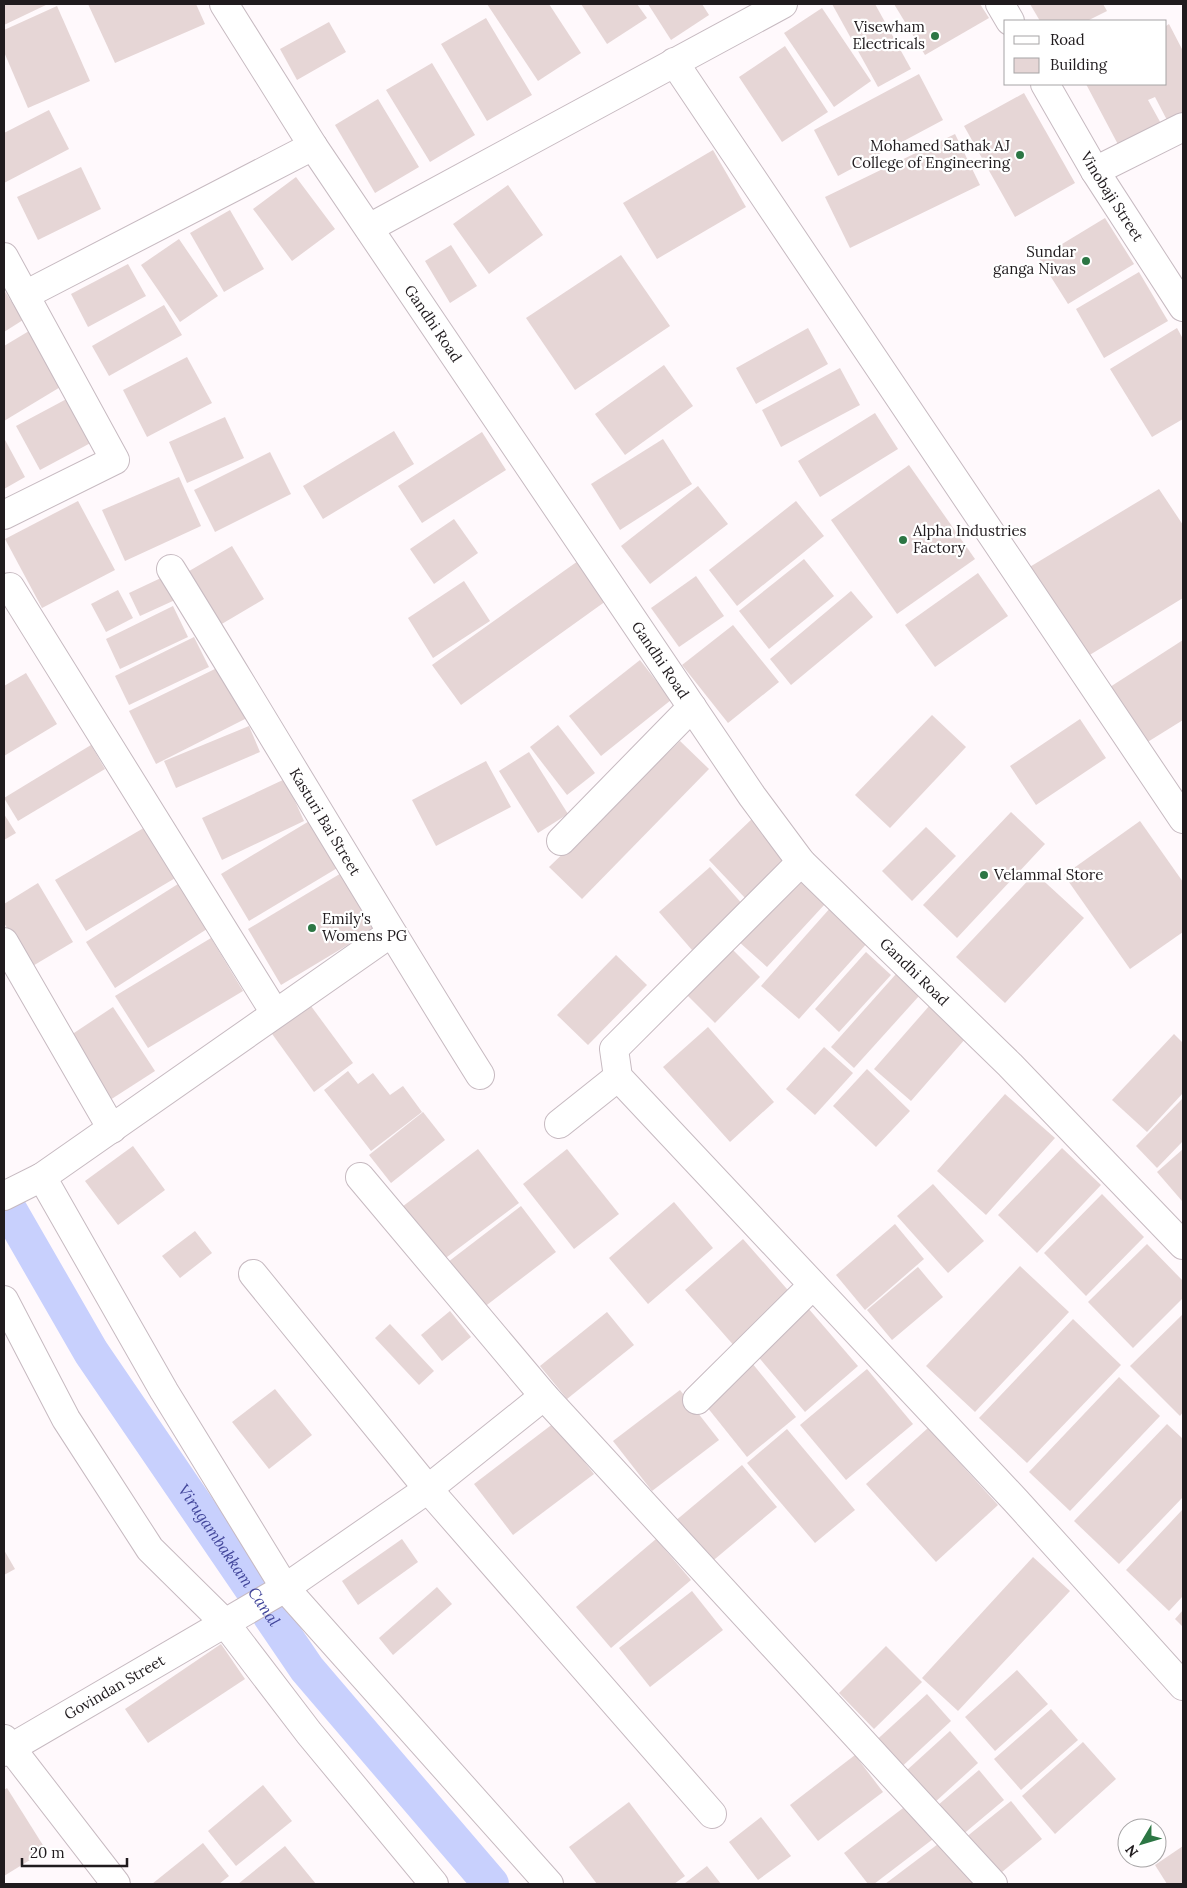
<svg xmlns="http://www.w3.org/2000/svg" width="1187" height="1888" viewBox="0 0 1187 1888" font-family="Lora,serif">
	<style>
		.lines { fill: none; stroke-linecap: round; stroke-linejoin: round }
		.canal { stroke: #c8d0fd; stroke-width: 36 }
		.building { fill: #e6d6d6 }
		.minor-casing { stroke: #c7bac1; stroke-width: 30 }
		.minor { stroke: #fff; stroke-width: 28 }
		.poi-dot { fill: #2c7644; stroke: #fff; stroke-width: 2 }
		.labels { text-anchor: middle; stroke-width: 4.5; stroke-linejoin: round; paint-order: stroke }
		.poi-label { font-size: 15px; fill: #201b1e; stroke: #fff; text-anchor: end }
		.street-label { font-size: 15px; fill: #201b1e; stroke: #fff }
		.water-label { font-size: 16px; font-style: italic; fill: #42469b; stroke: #fff }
	</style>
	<rect width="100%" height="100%" fill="#fff9fc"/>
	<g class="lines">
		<path class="canal" id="s1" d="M4,1201L91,1352L307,1669L491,1884"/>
	</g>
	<g class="building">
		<polygon points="4,4 48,4 4,25"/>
		<polygon points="88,4 196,4 205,24 115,63"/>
		<polygon points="487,4 549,4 581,53 538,81"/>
		<polygon points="581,4 637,4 647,18 607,44"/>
		<polygon points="648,4 702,4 709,15 671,40"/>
		<polygon points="832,4 875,4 911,69 878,87"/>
		<polygon points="894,4 980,4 989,18 925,55"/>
		<polygon points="1030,4 1103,4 1107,11 1087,21 1040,21"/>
		<polygon points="57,6 90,81 28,108 4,52 4,30"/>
		<polygon points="822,8 871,81 834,107 784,33"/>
		<polygon points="486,18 532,95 487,121 441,44"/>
		<polygon points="329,22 346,52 297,80 280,49"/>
		<polygon points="1169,24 1183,51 1183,114 1168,122 1155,97 1148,100 1164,129 1122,152 1086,84 1166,84 1166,26"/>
		<polygon points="785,46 828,112 782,142 739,77"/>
		<polygon points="432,63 475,135 430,162 386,90"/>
		<polygon points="919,74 943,120 838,176 814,130"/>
		<polygon points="1024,93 1075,183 1015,217 964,126"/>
		<polygon points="378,99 419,167 375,193 335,125"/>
		<polygon points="49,110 69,149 4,183 4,133"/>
		<polygon points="955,134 980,185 850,248 825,197"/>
		<polygon points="713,150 746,207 657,259 623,203"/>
		<polygon points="81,167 101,209 38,240 17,197"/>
		<polygon points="296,177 335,229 292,261 253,209"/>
		<polygon points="508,185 543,235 489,274 453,224"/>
		<polygon points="230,210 264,269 224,292 190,233"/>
		<polygon points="1105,218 1134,264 1068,304 1039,258"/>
		<polygon points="179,239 218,296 180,322 141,265"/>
		<polygon points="451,245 477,286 450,303 425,261"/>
		<polygon points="621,255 670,326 575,390 526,318"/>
		<polygon points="128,264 146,296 88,327 71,294"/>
		<polygon points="1139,272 1168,321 1104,358 1076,309"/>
		<polygon points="4,290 23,320 4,332"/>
		<polygon points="164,305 182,335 109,376 92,346"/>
		<polygon points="808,328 828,364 756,404 736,368"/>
		<polygon points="1177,328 1183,339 1183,419 1152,437 1110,369"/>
		<polygon points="29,331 62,386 4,421 4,346"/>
		<polygon points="187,357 212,403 147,437 123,390"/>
		<polygon points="664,365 693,406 625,455 595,414"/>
		<polygon points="840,368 860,405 781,447 762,410"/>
		<polygon points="74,395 98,439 40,470 16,426"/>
		<polygon points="875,413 898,449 820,497 798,461"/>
		<polygon points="225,417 244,458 187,483 169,442"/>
		<polygon points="394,431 414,464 323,519 303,486"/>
		<polygon points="482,432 506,470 422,523 398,486"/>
		<polygon points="4,438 25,477 4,489"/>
		<polygon points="663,439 692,484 620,530 591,484"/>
		<polygon points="270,452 291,494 215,532 194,490"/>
		<polygon points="909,465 975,559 897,614 831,520"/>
		<polygon points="179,477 201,526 125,561 102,510"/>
		<polygon points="698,486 728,524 650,584 621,546"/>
		<polygon points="1159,489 1183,525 1183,598 1088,656 1028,568"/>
		<polygon points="78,501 115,570 42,608 5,539"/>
		<polygon points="796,501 824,536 737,606 709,570"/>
		<polygon points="454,519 478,553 434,584 410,549"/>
		<polygon points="232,546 264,599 215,628 184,574"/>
		<polygon points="804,559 834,596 769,649 739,611"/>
		<polygon points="578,561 606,601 461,705 432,665"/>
		<polygon points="978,573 1008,616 935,667 905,625"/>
		<polygon points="696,576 724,616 679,647 651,608"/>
		<polygon points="163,577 175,600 140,616 129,593"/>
		<polygon points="464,581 490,621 433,658 408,618"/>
		<polygon points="118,590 133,618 106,632 91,604"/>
		<polygon points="851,591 873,617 791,685 770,659"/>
		<polygon points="173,606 188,637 120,669 106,639"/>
		<polygon points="733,625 779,682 728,723 682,665"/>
		<polygon points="194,637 209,667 129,705 115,676"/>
		<polygon points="1183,640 1183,720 1146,743 1110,687"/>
		<polygon points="640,660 671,700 601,756 569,716"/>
		<polygon points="221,666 247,718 156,764 129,711"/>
		<polygon points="26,673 57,724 4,756 4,686"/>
		<polygon points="932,715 966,747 890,828 855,795"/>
		<polygon points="1080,719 1106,758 1036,805 1010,766"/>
		<polygon points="558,725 595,773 567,795 530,747"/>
		<polygon points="249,726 260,752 176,788 164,761"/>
		<polygon points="680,741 709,769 582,899 549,867"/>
		<polygon points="91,745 105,769 18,821 4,798"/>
		<polygon points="529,752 568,814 538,833 499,771"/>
		<polygon points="486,761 511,807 436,846 412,800"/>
		<polygon points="285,779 304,821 222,860 202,818"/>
		<polygon points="1011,812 1045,844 957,938 923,905"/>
		<polygon points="4,814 16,833 4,840"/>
		<polygon points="754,817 790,855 745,898 709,860"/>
		<polygon points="311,820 339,867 249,921 221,874"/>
		<polygon points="1140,821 1183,882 1183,932 1130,969 1064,875"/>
		<polygon points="147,826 177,877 86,931 55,880"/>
		<polygon points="926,827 956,856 912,901 882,871"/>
		<polygon points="710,867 743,905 692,950 659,912"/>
		<polygon points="343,872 376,928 281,985 248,929"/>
		<polygon points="1035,873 1084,918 1005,1003 956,957"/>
		<polygon points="796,878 825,904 767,967 738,941"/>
		<polygon points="38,883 73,942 31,967 4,923 4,904"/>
		<polygon points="178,884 207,929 115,988 86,942"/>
		<polygon points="831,907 869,941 799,1019 761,986"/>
		<polygon points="211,938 243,991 148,1048 115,996"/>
		<polygon points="731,948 760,977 715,1023 686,994"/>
		<polygon points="866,952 891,975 839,1032 815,1009"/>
		<polygon points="616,955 647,985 588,1045 557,1015"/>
		<polygon points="904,965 928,986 854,1068 831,1047"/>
		<polygon points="308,1002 353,1063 314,1092 270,1031"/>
		<polygon points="930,1005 966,1038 911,1101 874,1069"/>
		<polygon points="113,1007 155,1071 110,1100 68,1037"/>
		<polygon points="708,1027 774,1102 730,1142 663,1067"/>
		<polygon points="1174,1034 1183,1043 1183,1093 1147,1132 1112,1100"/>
		<polygon points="824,1047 853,1073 815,1115 786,1089"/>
		<polygon points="867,1069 910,1111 876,1147 833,1106"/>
		<polygon points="348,1071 358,1084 373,1073 390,1095 403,1086 422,1112 371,1151 324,1090"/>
		<polygon points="1005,1094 1055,1138 986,1215 937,1171"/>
		<polygon points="1183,1098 1183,1141 1157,1168 1136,1146"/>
		<polygon points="423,1112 445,1140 391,1183 369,1155"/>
		<polygon points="133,1146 165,1190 118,1225 85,1181"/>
		<polygon points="1062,1148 1101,1185 1037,1253 998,1215"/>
		<polygon points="478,1149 519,1203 439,1263 398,1210"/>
		<polygon points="567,1149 619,1214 574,1249 523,1184"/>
		<polygon points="1183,1149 1183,1199 1182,1201 1157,1172"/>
		<polygon points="933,1184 984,1241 948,1273 897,1216"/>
		<polygon points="1102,1194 1144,1237 1086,1296 1044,1253"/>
		<polygon points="674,1202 713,1248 648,1304 609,1258"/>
		<polygon points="521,1206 556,1252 483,1308 448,1262"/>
		<polygon points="895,1224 924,1259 865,1310 836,1275"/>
		<polygon points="195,1231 212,1253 180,1278 162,1256"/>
		<polygon points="743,1239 794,1297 736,1348 685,1290"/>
		<polygon points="1147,1244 1183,1281 1183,1298 1133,1348 1088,1302"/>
		<polygon points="1020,1266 1069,1312 975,1412 926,1366"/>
		<polygon points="918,1267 943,1297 892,1340 867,1310"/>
		<polygon points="808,1308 858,1366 805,1412 755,1353"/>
		<polygon points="450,1311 471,1337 442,1361 421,1335"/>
		<polygon points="607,1312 634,1345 567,1399 540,1366"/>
		<polygon points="1183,1314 1183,1412 1180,1416 1130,1366"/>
		<polygon points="1073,1319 1121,1365 1027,1463 979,1418"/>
		<polygon points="390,1324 434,1371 419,1385 375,1338"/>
		<polygon points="752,1363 796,1417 747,1457 703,1402"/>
		<polygon points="867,1369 913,1424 846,1480 800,1425"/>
		<polygon points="1119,1377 1160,1416 1070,1511 1029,1472"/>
		<polygon points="275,1389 312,1435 269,1469 232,1422"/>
		<polygon points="680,1390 719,1440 652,1491 613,1441"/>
		<polygon points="554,1423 594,1474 513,1535 474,1484"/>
		<polygon points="1167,1424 1183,1439 1183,1497 1119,1564 1074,1521"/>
		<polygon points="928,1428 998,1505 936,1562 866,1484"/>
		<polygon points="787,1429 855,1510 815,1543 747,1463"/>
		<polygon points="742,1465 777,1507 709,1564 674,1522"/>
		<polygon points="1183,1509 1183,1596 1169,1611 1126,1570"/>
		<polygon points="402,1539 418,1562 358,1605 342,1581"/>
		<polygon points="656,1539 691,1580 611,1648 576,1607"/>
		<polygon points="4,1550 15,1569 4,1575"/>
		<polygon points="1033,1557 1070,1591 958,1711 922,1678"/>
		<polygon points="437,1587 452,1604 393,1655 379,1638"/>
		<polygon points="692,1591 723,1630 650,1687 619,1648"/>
		<polygon points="1183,1610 1183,1627 1175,1619"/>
		<polygon points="221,1644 245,1679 148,1743 125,1709"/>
		<polygon points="886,1646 922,1682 874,1729 839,1693"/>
		<polygon points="1017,1670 1048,1704 995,1751 965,1717"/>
		<polygon points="927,1694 951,1721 895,1773 870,1746"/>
		<polygon points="1051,1709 1078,1740 1021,1790 994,1759"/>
		<polygon points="950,1731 978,1763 934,1803 906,1771"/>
		<polygon points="1083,1742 1116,1779 1055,1834 1022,1796"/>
		<polygon points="855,1755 883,1792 818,1841 790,1805"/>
		<polygon points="979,1770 1004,1800 961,1836 937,1806"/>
		<polygon points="263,1785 292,1821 236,1866 208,1831"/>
		<polygon points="7,1788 46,1850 4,1876 4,1790"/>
		<polygon points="1011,1801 1042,1839 996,1877 965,1838"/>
		<polygon points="629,1802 685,1876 674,1884 597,1884 569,1847"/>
		<polygon points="911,1802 937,1836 874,1884 868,1884 844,1853"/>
		<polygon points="761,1817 791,1856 758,1880 729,1842"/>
		<polygon points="946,1838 982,1884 885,1884"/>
		<polygon points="203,1843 229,1876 219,1884 152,1884"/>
		<polygon points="285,1846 316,1884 238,1884"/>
		<polygon points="1183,1846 1183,1884 1167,1884 1155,1865"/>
		<polygon points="707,1866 721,1884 684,1884"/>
	</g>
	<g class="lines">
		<g class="minor-casing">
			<g id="minor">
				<path id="s2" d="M224,4L313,146L752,796L801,862L1010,1065L1183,1245"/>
				<polyline points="1000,4 1010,21"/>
				<polyline points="674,62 1183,819"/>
				<path id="s3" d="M1045,84L1095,171L1183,307"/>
				<polyline points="1095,171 1183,127"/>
				<polyline points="369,228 783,4"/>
				<polyline points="4,257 115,460 4,515"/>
				<polyline points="25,295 313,146"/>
				<path id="s4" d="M171,569C275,737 375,908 480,1075"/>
				<polyline points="10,587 275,1013"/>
				<polyline points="561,841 692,707"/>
				<polyline points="801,862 614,1049 618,1077 1016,1501 1183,1686"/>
				<polyline points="4,942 112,1129"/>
				<polyline points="559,1124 618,1077"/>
				<polyline points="42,1177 164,1391 285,1588 549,1884"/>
				<polyline points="360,1177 544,1396 993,1884"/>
				<polyline points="4,1196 42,1177 391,933"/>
				<polyline points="253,1274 428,1489 712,1814"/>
				<polyline points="4,1300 66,1419 150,1549 225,1623 309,1733 434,1884"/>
				<polyline points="697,1400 813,1285"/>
				<polyline points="4,1739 116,1884"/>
				<path id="s5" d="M4,1752L285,1588L428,1489L544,1396"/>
			</g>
		</g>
		<use href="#minor" class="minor"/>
	</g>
	<g class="poi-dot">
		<circle cx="935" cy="36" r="5"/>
		<circle cx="1020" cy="155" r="5"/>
		<circle cx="1086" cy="261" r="5"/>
		<circle cx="903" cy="540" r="5"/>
		<circle cx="984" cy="875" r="5"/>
		<circle cx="312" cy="928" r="5"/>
	</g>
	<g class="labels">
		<g class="poi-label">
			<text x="925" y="32">Visewham<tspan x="925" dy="17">Electricals</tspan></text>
			<text x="1010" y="151">Mohamed Sathak AJ<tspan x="1010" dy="17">College of Engineering</tspan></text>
			<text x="1076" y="257">Sundar<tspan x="1076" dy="17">ganga Nivas</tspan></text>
			<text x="913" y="536" text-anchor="start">Alpha Industries<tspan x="913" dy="17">Factory</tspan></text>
			<text x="994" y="880" text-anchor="start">Velammal Store</text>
			<text x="322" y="924" text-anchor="start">Emily's<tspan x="322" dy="17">Womens PG</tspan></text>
		</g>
		<g class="street-label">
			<text dy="5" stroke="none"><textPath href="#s3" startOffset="131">Vinobaji Street</textPath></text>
			<text dy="5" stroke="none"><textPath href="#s2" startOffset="382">Gandhi Road</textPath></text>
			<text dy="5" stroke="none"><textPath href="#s2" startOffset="788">Gandhi Road</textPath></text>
			<text dy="5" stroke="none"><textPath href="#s4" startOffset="296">Kasturi Bai Street</textPath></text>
			<text dy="5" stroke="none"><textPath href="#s2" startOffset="1192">Gandhi Road</textPath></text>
			<text dy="5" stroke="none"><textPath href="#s5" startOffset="128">Govindan Street</textPath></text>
		</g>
		<g class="water-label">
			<text dy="6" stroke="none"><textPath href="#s1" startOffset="420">Virugambakkam Canal</textPath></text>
		</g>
	</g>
	<rect width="1187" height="1888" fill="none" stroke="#201b1e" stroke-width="10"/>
	<rect x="1004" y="20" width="162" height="65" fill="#ffffff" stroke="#a6a4a5"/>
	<rect x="1014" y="36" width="25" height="8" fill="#ffffff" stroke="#a6a4a5"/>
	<text x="1050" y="45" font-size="15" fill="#201b1e">Road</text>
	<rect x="1014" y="58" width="25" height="15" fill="#e6d6d6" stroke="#a6a4a5"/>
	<text x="1050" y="70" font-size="15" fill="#201b1e">Building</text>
	<g transform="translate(1142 1843) rotate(232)"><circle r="24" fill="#ffffff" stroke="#a6a4a5"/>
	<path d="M0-4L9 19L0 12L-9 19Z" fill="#2c7644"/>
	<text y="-8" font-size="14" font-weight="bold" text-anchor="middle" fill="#201b1e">N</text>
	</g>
	<path d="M22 1858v8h105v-8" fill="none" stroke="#201b1e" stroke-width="2.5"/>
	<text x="30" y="1858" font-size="15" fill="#201b1e" stroke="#ffffff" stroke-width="4" paint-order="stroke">20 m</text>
</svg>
